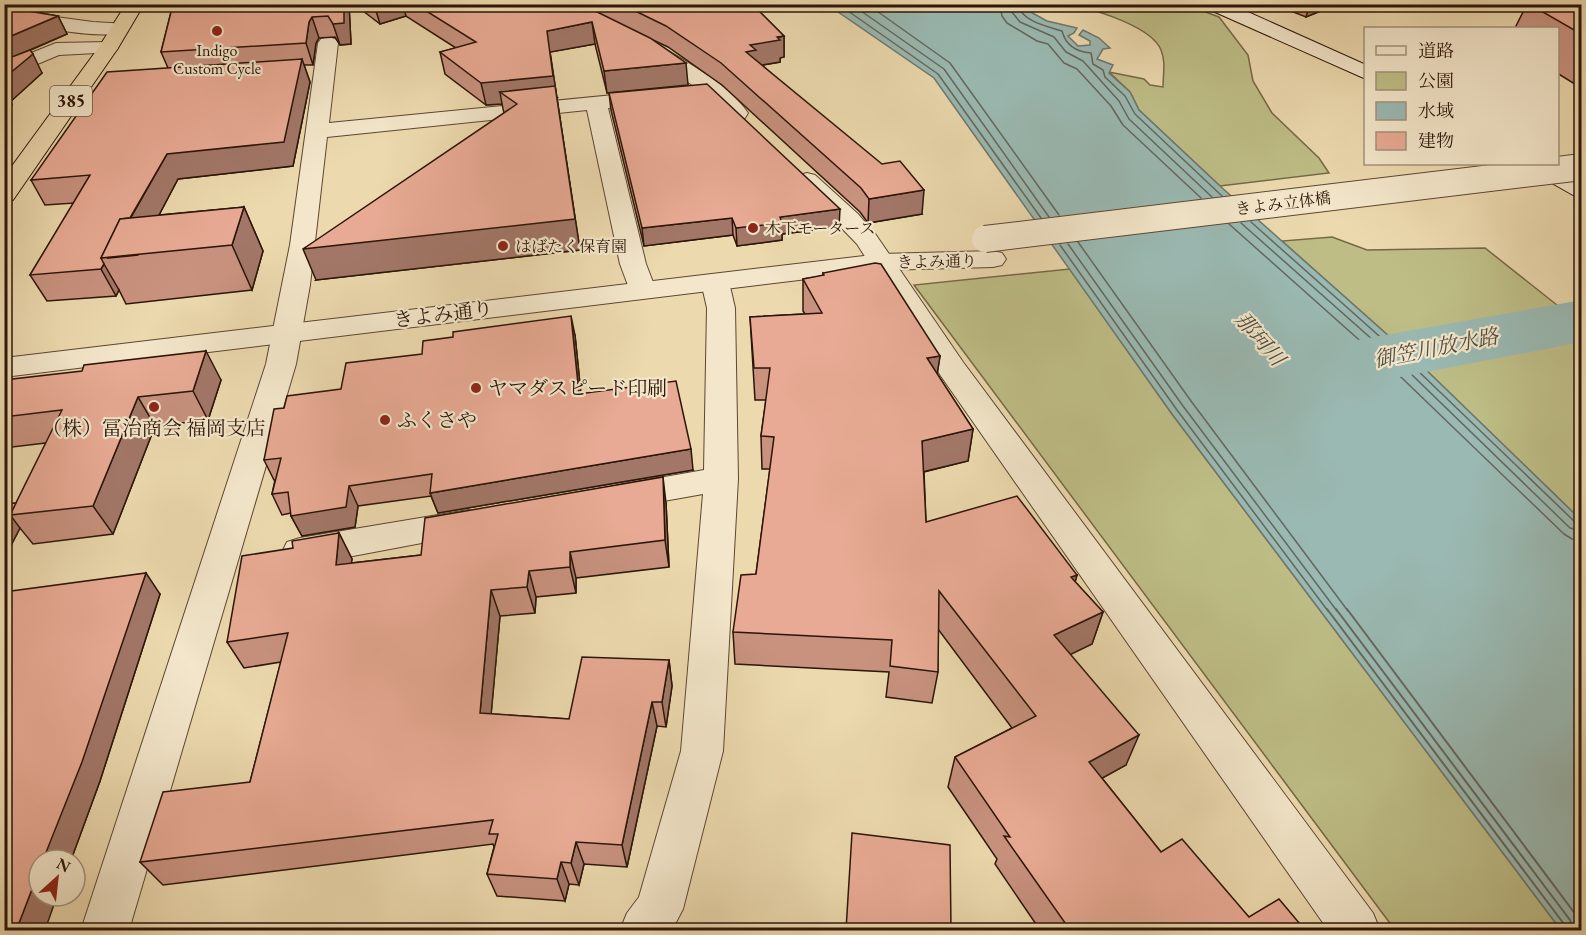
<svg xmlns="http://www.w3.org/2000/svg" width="1586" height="935" viewBox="0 0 1586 935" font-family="'EB Garamond','Noto Serif JP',serif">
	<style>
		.green { fill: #bebd86; stroke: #756947; stroke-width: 1.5 }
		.water { fill: #9ab9b2; stroke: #6e776e; stroke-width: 1.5 }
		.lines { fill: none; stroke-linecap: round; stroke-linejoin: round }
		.shore-far1 { stroke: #63675d; stroke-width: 1.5 }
		.shore { stroke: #63675d; stroke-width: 2 }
		.river { fill: #9ab9b2; fill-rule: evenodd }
		.minor-casing { stroke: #5c4632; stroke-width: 2 }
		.tertiary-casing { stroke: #5c4632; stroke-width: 2 }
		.secondary-casing { stroke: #2c1508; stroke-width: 2 }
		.trunk-casing { stroke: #2c1508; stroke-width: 2 }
		.minor { fill: #f3e6ca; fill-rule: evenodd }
		.tertiary { fill: #f3e6ca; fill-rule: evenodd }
		.secondary { fill: #f3e6ca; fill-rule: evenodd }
		.trunk { fill: #ecd9ae; fill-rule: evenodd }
		.tertiary-bridge-casing { stroke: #5c4632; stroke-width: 28; stroke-linecap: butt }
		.tertiary-bridge { stroke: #f3e6ca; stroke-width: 26 }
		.wall { fill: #c8927f; stroke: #2c1508; stroke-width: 1.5 }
		.shaded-wall { fill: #a27768; stroke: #2c1508; stroke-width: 1.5 }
		.building { fill: #e8aa94; stroke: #2c1508; stroke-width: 1.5 }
		.poi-dot { fill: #8f2418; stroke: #f3e6ca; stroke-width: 2 }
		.labels { text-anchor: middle; stroke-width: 4.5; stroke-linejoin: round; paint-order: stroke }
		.far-poi-label { font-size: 16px; fill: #2c1508; stroke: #f3e6ca; text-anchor: start }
		.far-street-label { font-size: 16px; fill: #2c1508; stroke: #f3e6ca }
		.shield { fill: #f3e6ca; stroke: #685442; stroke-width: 1.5 }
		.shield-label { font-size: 18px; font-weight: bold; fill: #2c1508 }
		.street-label { font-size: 20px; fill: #2c1508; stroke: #f3e6ca }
		.poi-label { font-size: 20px; fill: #2c1508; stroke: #f3e6ca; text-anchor: start }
		.water-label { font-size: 21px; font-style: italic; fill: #524e44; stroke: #f3e6ca }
	</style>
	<rect width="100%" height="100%" fill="#ecd9ae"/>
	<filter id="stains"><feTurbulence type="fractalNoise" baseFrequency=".00333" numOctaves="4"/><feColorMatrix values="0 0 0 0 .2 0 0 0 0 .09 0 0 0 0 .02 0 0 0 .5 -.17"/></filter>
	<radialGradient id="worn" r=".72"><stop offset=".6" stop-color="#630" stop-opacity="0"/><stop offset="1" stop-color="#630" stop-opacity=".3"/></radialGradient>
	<g class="green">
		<path d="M1075,5H1187L1219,17L1248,55L1253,81L1272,113L1319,158L1329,173L1220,186L1139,110L1130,92L1109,72L1144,79L1150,85L1163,87C1163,74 1166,62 1161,50C1152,27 1098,11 1075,5Z"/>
		<polygon points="1332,237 1367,250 1485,248 1581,324 1581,520 1418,362 1282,241"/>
		<polygon points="1070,269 1172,414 1561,930 1395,930 914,285"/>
	</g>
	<polygon class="water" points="828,5 1018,5 1047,21 1077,28 1074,33 1068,36 1078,46 1090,45 1090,41 1079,35 1083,30 1099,38 1110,48 1103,49 1097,59 1113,65 1109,73 1130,92 1139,110 1220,186 1418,362 1581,520 1581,930 1561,930 1172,414 934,78"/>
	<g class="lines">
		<g class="shore-far1">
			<polyline points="838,4 938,74 1041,218"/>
			<polyline points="851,4 944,69 1049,217"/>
			<polyline points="867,4 950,63 1059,215"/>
			<polyline points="1000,4 1002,16 1007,23 1037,41 1048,44 1064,63 1077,69 1111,106 1123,125 1201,198"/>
			<polyline points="1009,4 1011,11 1020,22 1054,37 1066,52 1083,61 1119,101 1129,119 1212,197"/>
			<path d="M1017,4C1023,22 1046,26 1062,31C1066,46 1076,52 1091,53L1093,64L1103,70L1105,77L1125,96L1135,114L1222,196"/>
			<polyline points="1251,222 1414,367 1575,522 1582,524"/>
			<polyline points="1241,223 1409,372 1570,528 1582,531"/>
			<polyline points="1229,224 1403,379 1564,534 1572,539 1582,540"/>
			<polyline points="1078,242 1191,401 1348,611"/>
			<polyline points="1068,244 1183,406 1337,611"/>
			<polyline points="1060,245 1177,410 1328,611"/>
		</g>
		<g class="shore">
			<polyline points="1327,609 1564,924 1566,930"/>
			<polyline points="1336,609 1570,920 1573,930"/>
			<polyline points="1347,609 1582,923"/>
		</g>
		<polygon class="river" points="1582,300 1582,342 1301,396 1275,389 1265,373 1275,357 1301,350"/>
		<g class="minor-casing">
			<g id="minor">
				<path d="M4,10L93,22L127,24L129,28L127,32C95,40 38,26 4,21Z"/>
				<polygon points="328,37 335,39 338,43 329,123 654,91 661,93 665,97 661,101 608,108 646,264 656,290 652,296 642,298 632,296 620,264 587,110 327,137 310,285 296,364 129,930 81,930 266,364 290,245 318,43 321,39"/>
				<path d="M649,41L656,43C686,63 727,82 748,113L745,118L737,119L729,118L707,95L642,51L639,47L642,43Z"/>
				<polygon points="108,42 115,44 118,48 115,52 59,55 4,78 4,64 56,43"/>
				<polygon points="807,173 815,175 858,214 876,235 963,362 1373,913 1380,930 1328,930 941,376 857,244 795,180 799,175"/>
				<polygon points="715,274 725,276 729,282 735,308 738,479 723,751 683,909 672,930 620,930 627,913 639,897 681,751 703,494 619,509 607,506 602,497 607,488 619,485 704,470 707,308 701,282 705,276"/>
				<polygon points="468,510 480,514 485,523 480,532 300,566 287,562 282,552 287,542 300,538"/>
			</g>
		</g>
		<g class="tertiary-casing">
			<polygon id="tertiary" points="993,251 1002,253 1006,259 1002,265 993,267 881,270 4,377 4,358 881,254"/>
		</g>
		<g class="secondary-casing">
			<g id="secondary">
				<polygon points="1203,4 1230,4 1366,65 1366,79 1206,8"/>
				<polygon points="1523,164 1551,164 1582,180 1582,197 1573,195 1527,169"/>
			</g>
		</g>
		<g class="trunk-casing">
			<polygon id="trunk" points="126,4 144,4 118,48 13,200 4,202 4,177 99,47"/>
		</g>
		<use href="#minor" class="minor"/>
		<use href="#tertiary" class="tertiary"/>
		<use href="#secondary" class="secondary"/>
		<use href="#trunk" class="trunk"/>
		<g class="tertiary-bridge-casing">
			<polyline id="tertiary-bridge" points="985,239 1582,167"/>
		</g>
		<use href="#tertiary-bridge" class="tertiary-bridge"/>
	</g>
	<g class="wall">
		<polygon points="4,4 58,4 40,13 58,16 67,34 24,53 42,73 10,102 12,105 4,112"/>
		<polygon points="173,4 349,4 351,44 340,45 335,37 319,38 316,43 313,65 304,65 310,82 293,166 178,179 159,215 244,207 263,251 252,290 126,304 119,290 116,296 47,301 30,275 74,203 45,205 31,180 168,68 161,52"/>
		<polygon points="354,4 752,4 784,36 784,57 780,58 780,62 762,65 922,214 868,223 860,212 722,85 668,47 651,39 688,85 607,93 595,44 550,52 580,250 316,280 504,113 502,104 486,105 445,74 440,52 456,48 406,16 380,24"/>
		<polygon points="1273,4 1338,4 1306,17"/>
		<polygon points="1527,4 1581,4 1581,88 1557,73 1557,28 1515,28"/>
		<polygon points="609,93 839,227 782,234 782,240 737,246 733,235 644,246 611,110"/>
		<polygon points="823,273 940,356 937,374 973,429 968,461 924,472 926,522 1077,575 1075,582 1103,612 1092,644 1070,654 1126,765 1102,778 1161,852 1249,917 1305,930 1040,930 995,864 997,859 948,787 955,757 1012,728 938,629 938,672 932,703 886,697 889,672 735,664 733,632 756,574 770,469 762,469 761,436 766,400 755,400 750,317 805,314 803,311 803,279 823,276"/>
		<polygon points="575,335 581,394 693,470 438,513 431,496 358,506 355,527 302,536 291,516 291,513 282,515 272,494 275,480 274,480 264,460 284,408"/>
		<polygon points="4,380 221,380 208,420 155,426 113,534 33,544 20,528 4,559 4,504 16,503 46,443 4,448"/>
		<polygon points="666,503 669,567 576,578 576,593 536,597 535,613 500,616 491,714 569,719 669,660 672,686 666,727 657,726 627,867 584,864 579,885 569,884 565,901 497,896 487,874 494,847 493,844 163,885 140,862 250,782 281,662 244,668 227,642 293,548 339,533 352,559 351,563 421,555"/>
		<polygon points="4,592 160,594 100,781 71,860 39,860 45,930 4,930"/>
	</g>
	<g class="shaded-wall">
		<polygon points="36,4 58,4 40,13"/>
		<polygon points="344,4 349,4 351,44 340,45 333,24"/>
		<polygon points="374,4 403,4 406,16 380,24"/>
		<polygon points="1310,4 1338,4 1306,17"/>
		<polygon points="58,16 67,34 4,61 4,39"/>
		<polygon points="312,17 319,38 316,43 313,65 306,43 309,22"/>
		<polygon points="592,22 595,44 550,52 580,250 316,280 303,249 557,98 500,92 502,104 486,105 481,83 547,31"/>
		<polygon points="784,36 784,57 780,58 780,62 757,66 746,52 750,45"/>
		<polygon points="33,54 42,73 10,102 12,105 4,112 4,78"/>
		<polygon points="302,59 310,82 293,166 178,179 138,255 108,258 167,154"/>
		<polygon points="686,63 688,85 607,93 604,71"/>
		<polygon points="924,190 922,214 868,223 869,199"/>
		<polygon points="244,207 263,251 252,290 232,245"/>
		<polygon points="840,209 839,227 782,234 782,240 737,246 736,228 780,217"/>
		<polygon points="732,218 733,235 644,246 642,228"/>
		<polygon points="104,264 119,290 116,296 101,269"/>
		<polygon points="571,316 575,335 583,414 579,394"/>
		<polygon points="206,351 221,380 208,420 193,391"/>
		<polygon points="940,356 935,388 927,358"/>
		<polygon points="138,397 155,426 113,534 93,506"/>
		<polygon points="973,429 968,461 918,473 922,441"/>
		<polygon points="691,449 693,470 438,513 430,493"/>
		<polygon points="663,477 666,503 669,567 665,540"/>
		<polygon points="349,486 358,506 355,527 302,536 291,516"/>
		<polygon points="11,516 20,528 4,559 4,528"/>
		<polygon points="339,533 352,559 348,591 336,565"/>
		<polygon points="570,552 576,578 576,593 570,567"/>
		<polygon points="529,571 536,597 535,613 527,587"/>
		<polygon points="146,573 160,594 100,781 71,860 43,860"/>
		<polygon points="1077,575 1068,608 1071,577"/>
		<polygon points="491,590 500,616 489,738 480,713"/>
		<polygon points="1103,612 1092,644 1045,667 1054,635"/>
		<polygon points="669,660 672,686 666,727 662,702"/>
		<polygon points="652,702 657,726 627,867 622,845"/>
		<polygon points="1139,735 1126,765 1077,792 1089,762"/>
		<polygon points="576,842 584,864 579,885 571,863"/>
		<polygon points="561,862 569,884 565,901 557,879"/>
		<polygon points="39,871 39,896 57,896 45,930 29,930 19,923"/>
	</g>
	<g class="building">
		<polygon points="173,4 344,4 344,23 333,24 328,16 312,17 309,22 306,43 161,52"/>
		<polygon points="415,4 581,4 650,38 686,63 604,71 592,22 547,31 553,76 481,83 440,52 476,42"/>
		<polygon points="621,4 752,4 784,36 777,37 780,40 750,45 756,50 746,52 882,164 900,161 924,190 869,199 861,188 721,63 666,26"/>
		<polygon points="1529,4 1581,4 1581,34"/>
		<polygon points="4,7 58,16 4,39"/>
		<polygon points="30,50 33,54 4,78 4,60"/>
		<polygon points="302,59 284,142 167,154 130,218 120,219 101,258 104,264 101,269 30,275 90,175 31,180 107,72"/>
		<polygon points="707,84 840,209 780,217 782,223 736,228 732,218 642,228 609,93"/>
		<polygon points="555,86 575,219 303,249 517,104 500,92"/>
		<polygon points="244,207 232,245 101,258 120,219"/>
		<polygon points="875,263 881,264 940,356 927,358 973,429 922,441 926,522 1017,496 1077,575 1071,577 1103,612 1054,635 1139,735 1089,762 1161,852 1182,839 1249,917 1279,899 1305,930 1070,930 1004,836 1010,837 955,757 1036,716 939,591 938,672 890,666 892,640 733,632 741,575 756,574 774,437 761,436 770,368 754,368 750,317 822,313 803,279 824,275 823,273"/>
		<polygon points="571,316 579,394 676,381 691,449 430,493 432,474 349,486 346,507 291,516 288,492 272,494 281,458 264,460 274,409 284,408 287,396 341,389 346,363 422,354 423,341 453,337 453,332"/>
		<polygon points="206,351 193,391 138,397 93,506 10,515 62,410 4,417 4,380 82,371 84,365"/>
		<polygon points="663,477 665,540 570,552 570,567 529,571 527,587 491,590 480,713 569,719 582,657 669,660 662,702 652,702 622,845 576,842 571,863 561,862 557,879 487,874 498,834 489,834 493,820 140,862 163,792 250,782 288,633 227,642 242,556 293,548 292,541 339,533 336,565 421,555 425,518"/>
		<polygon points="16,503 10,515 11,515 4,528 4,504"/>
		<polygon points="146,573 82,762 43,860 39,860 39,871 19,923 4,925 4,592"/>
		<polygon points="852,833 950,845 951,930 846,930"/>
		<polygon points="699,924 700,930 673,930"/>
	</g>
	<g class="poi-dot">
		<circle cx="217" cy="31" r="6"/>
		<circle cx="753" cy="228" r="6"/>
		<circle cx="503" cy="246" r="6"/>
		<circle cx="476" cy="388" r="6"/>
		<circle cx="154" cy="407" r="6"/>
		<circle cx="385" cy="420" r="6"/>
	</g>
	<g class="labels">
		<g class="far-poi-label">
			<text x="217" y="56" text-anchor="middle">Indigo<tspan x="217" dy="18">Custom Cycle</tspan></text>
			<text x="765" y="234">木下モータース</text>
			<text x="515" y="252">はばたく保育園</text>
		</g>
		<g class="far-street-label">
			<text transform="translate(1283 203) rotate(-7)" y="6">きよみ立体橋</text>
			<text transform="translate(937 261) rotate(-1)" y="6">きよみ通り</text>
		</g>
		<rect class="shield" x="50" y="86" width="42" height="30" rx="4.5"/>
		<g class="shield-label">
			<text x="71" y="107">385</text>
		</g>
		<g class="street-label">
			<text transform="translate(443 314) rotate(-7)" y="7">きよみ通り</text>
		</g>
		<g class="poi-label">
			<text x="488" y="395">ヤマダスピード印刷</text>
			<text x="397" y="427">ふくさや</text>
			<text x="154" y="435" text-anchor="middle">（株）冨治商会 福岡支店</text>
		</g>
		<g class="water-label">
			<text transform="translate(1260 339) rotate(49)" y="7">那珂川</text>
			<text transform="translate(1436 348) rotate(-11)" y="7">御笠川放水路</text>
		</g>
	</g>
	<rect width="1586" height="935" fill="none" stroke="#ecd9ae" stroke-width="24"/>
	<rect x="6" y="6" width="1574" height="923" fill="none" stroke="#2c1508" stroke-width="3"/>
	<rect x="12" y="12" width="1562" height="911" fill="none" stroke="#2c1508" stroke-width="1.5"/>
	<rect x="1364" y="27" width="195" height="138" fill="#f3e6ca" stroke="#a3927c" stroke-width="1.5"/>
	<rect x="1376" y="46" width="30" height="9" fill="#f3e6ca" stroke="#a3927c" stroke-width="1.5"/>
	<text x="1418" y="57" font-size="18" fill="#2c1508">道路</text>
	<rect x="1376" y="72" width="30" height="18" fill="#bebd86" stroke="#a3927c" stroke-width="1.5"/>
	<text x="1418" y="87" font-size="18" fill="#2c1508">公園</text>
	<rect x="1376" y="102" width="30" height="18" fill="#9ab9b2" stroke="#a3927c" stroke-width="1.5"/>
	<text x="1418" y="117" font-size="18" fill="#2c1508">水域</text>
	<rect x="1376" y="132" width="30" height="18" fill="#e8aa94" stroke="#a3927c" stroke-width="1.5"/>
	<text x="1418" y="147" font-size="18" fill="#2c1508">建物</text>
	<g transform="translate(57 878) rotate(27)"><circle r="28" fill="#f3e6ca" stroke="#a3927c" stroke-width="1.5"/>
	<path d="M0-4.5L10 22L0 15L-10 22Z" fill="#8f2418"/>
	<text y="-9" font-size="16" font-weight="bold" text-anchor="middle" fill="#2c1508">N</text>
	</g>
	<rect width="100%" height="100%" filter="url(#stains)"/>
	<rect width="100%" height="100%" fill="url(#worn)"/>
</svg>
